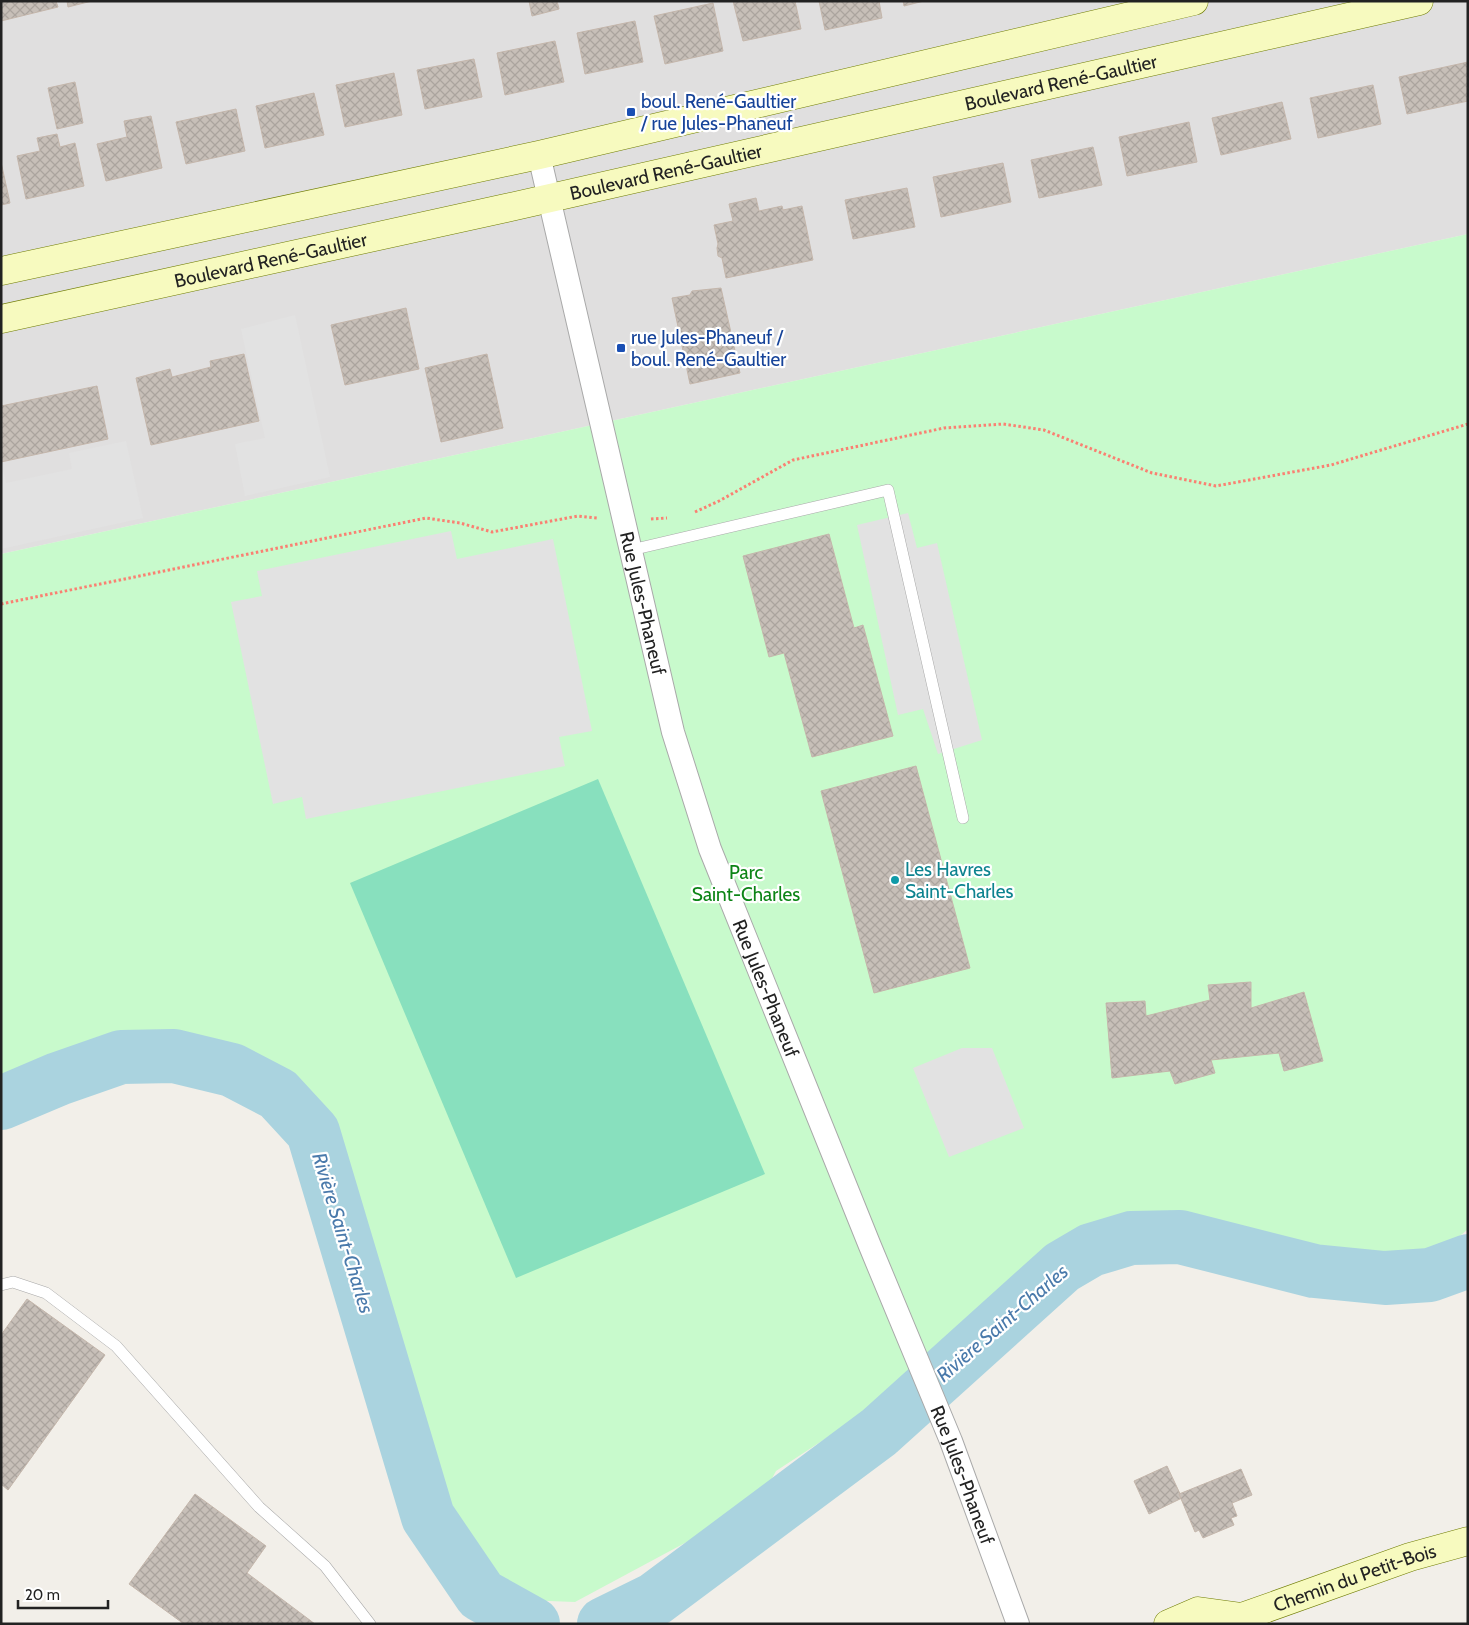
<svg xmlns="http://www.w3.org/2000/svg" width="1469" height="1625" viewBox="0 0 1469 1625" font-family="Cabin,sans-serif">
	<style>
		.residential { fill: #e0dfdf }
		.park { fill: #c8facc }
		.pitch { fill: #88e0be }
		.parking { fill: #e2e2e2 }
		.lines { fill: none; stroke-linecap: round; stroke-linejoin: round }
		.river { stroke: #aad3df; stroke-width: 54 }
		.building { fill: url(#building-cross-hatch); stroke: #c4b6ab }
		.lane-casing { stroke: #a9a9a9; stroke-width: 12 }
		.street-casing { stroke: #a9a9a9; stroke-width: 24 }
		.secondary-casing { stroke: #707d05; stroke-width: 29 }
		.path { stroke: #fa8072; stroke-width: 3; stroke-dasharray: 2.5 2.5; stroke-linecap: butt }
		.lane { stroke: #fff; stroke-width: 11 }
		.street { stroke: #fff; stroke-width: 22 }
		.secondary { stroke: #f7fabf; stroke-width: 28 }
		.transit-dot { fill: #1a4fb4; stroke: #fff; stroke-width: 2 }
		.culture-dot { fill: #0f9aa8; stroke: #fff; stroke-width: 2 }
		.labels { text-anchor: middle; stroke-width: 4.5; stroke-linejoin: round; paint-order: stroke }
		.street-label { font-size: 19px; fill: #222; stroke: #fff }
		.transit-label { font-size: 19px; fill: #164399; stroke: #fff; text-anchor: start }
		.culture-label { font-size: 19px; fill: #0d838f; stroke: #fff; text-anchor: start }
		.park-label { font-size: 19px; fill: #0c8416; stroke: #fff }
		.water-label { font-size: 20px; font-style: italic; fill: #4a7aab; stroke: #fff }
	</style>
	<defs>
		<pattern id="building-cross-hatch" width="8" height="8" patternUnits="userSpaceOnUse" patternTransform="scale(1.25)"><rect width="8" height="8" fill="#c7bfb8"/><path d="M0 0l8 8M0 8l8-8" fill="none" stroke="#aba49e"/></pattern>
	</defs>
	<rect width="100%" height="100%" fill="#f2efe9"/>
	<polygon class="residential" points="1,1 1468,1 1468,234 1,554"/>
	<polygon class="park" points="1468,234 1468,1229 1453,1242 1413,1258 1381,1260 1335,1256 1288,1240 1197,1221 1141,1217 1100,1228 1048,1258 937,1357 892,1395 776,1471 754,1512 731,1526 696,1537 575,1602 523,1600 482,1575 451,1532 433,1498 420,1407 326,1119 285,1077 234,1049 163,1035 102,1042 1,1085 1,554"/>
	<polygon class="pitch" points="598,779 765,1174 516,1278 350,883"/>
	<g class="parking">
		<polygon points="295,315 330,477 245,496 235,444 265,438 241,329"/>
		<polygon points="126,441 143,518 1,549 1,470 3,469 6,483 72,469 69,453"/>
		<polygon points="908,513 917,548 937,543 982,740 938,754 923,709 898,715 857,525"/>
		<polygon points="451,531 457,559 553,539 592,731 559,737 565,766 306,819 302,797 273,804 231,602 262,596 257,571"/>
		<polygon points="962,1048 992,1048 1024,1128 949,1157 913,1068"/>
	</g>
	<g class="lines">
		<g class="river">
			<polyline points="1,1103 58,1079 121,1057 174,1056 232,1070 278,1094 313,1132 428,1517 481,1595 533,1624"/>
			<polyline points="604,1624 655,1599 879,1432 1062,1267 1091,1250 1131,1238 1180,1237 1314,1271 1385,1278 1430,1275 1468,1261"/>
		</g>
	</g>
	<g class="building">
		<polygon points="1,1 56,1 58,7 1,21"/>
		<polygon points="67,1 92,1 68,7"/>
		<polygon points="529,1 557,1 559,9 532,16"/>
		<polygon points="733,1 795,1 801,29 743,41"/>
		<polygon points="819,1 879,1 882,18 825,30"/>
		<polygon points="903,1 924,1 904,6"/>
		<polygon points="713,3 723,51 665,64 654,16"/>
		<polygon points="635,21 643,62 585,74 577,33"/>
		<polygon points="555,41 564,82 505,95 497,53"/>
		<polygon points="474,59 482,97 425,109 417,70"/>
		<polygon points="1468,62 1468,101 1407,114 1399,77"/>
		<polygon points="394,73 402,115 345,127 336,85"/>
		<polygon points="75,82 83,123 57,129 48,88"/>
		<polygon points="1373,85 1381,124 1318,138 1310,98"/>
		<polygon points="314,93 324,135 265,148 256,106"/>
		<polygon points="1282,102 1291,139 1221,155 1212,118"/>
		<polygon points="236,109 245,151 186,164 176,122"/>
		<polygon points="151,116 162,168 106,181 97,144 127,137 124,121"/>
		<polygon points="1189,122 1197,162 1127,176 1119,137"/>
		<polygon points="57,134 60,147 75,143 84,186 26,199 17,156 40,151 37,138"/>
		<polygon points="1093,147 1102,185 1039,198 1031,160"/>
		<polygon points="1,162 10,203 1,205"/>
		<polygon points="1003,163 1011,202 941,217 933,177"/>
		<polygon points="907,188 915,227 853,239 845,200"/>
		<polygon points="756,198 759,211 782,206 783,210 802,206 813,260 726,278 722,258 718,256 717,248 718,244 714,225 733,221 729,204"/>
		<polygon points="721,288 740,373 690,384 672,298 690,295 692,291"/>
		<polygon points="406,308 419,369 345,385 331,325"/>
		<polygon points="244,354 259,421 151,445 136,378 170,369 172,377 211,367 210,361"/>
		<polygon points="487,354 503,428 441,442 425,368"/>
		<polygon points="97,386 108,439 1,462 1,406"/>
		<polygon points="829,534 854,628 863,625 893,736 812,757 784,653 769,657 743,556"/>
		<polygon points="916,766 970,968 874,993 821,791"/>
		<polygon points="1251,982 1251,1008 1304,992 1323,1061 1284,1071 1279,1053 1211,1060 1215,1073 1175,1084 1170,1071 1112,1078 1106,1003 1145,1001 1146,1016 1210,1000 1208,985"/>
		<polygon points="27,1299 105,1355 8,1490 1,1484 1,1335"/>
		<polygon points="1167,1466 1182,1498 1149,1514 1134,1481"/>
		<polygon points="1241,1469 1252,1495 1232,1503 1237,1516 1231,1518 1234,1525 1203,1538 1199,1530 1195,1532 1179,1494"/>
		<polygon points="195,1494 266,1546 247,1573 315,1624 184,1624 129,1584"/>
	</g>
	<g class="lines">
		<g class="lane-casing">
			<g id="lane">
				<polyline points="631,550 888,490 963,818"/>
				<polyline points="1,1285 13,1282 46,1293 116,1346 259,1507 325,1566 370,1624"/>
			</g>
		</g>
		<g class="street-casing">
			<g id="street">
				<path id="s1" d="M539,155L673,732L710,849L870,1246L951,1441L1018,1624"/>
			</g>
		</g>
		<g class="secondary-casing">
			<g id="secondary">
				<polyline points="1,271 539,155 1194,1"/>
				<path id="s2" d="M1,319L506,208L1419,1"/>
				<polyline points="1168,1624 1198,1611 1242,1617"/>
				<path id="s3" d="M1234,1624L1242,1617L1410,1557L1468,1541"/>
			</g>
		</g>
		<g class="path">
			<polyline points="695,512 719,501 793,460 944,428 1003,424 1044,430 1152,473 1216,486 1331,465 1468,424"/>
			<polyline points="651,519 667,518"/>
			<polyline points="1,604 426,518 460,523 492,532 578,516 597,518"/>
		</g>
		<use href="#lane" class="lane"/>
		<use href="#street" class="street"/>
		<use href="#secondary" class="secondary"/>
	</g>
	<g class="transit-dot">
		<rect x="626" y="107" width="10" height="10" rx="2.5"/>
		<rect x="616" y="343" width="10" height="10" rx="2.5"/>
	</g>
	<circle class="culture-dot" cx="895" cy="880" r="5"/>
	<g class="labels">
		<g class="street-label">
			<text dy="7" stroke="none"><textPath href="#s2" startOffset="1086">Boulevard René-Gaultier</textPath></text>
			<text dy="7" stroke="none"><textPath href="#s2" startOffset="681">Boulevard René-Gaultier</textPath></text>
			<text dy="7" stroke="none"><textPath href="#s2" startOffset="276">Boulevard René-Gaultier</textPath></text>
			<text dy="7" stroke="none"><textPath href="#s1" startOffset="460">Rue Jules-Phaneuf</textPath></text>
			<text dy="7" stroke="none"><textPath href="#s1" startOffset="865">Rue Jules-Phaneuf</textPath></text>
			<text dy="7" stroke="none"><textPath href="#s1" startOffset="1390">Rue Jules-Phaneuf</textPath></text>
			<text dy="7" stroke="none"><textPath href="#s3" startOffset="130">Chemin du Petit-Bois</textPath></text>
		</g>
		<g class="transit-label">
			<text x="641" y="108">boul. René-Gaultier<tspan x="641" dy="22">/ rue Jules-Phaneuf</tspan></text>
			<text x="631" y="344">rue Jules-Phaneuf /<tspan x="631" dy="22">boul. René-Gaultier</tspan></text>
		</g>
		<g class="culture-label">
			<text x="905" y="876">Les Havres<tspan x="905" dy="22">Saint-Charles</tspan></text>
		</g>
		<g class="park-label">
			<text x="746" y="879">Parc<tspan x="746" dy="22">Saint-Charles</tspan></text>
		</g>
		<g class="water-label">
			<text transform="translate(343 1233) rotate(73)" y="7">Rivière Saint-Charles</text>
			<text transform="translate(1002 1323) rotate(-41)" y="7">Rivière Saint-Charles</text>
		</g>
	</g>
	<rect width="1469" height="1625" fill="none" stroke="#222222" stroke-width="5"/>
	<path d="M18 1600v8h90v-8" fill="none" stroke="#222222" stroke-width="2.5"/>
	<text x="25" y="1600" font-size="15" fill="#222222" stroke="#ffffff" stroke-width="4" paint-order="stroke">20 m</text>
</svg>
